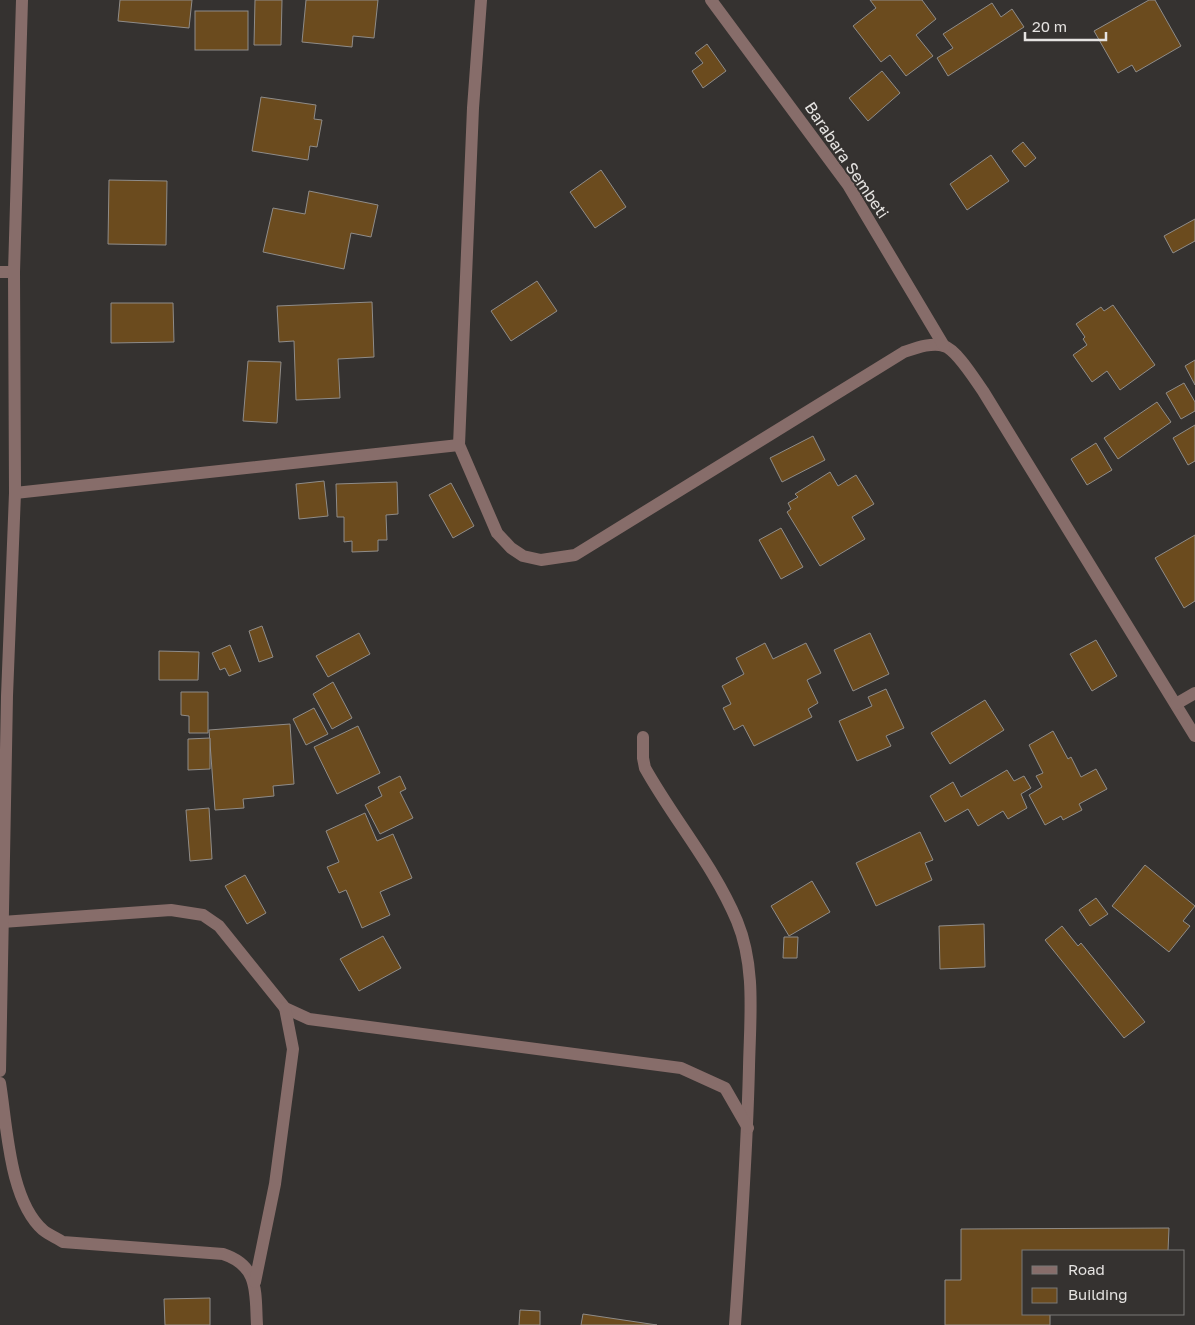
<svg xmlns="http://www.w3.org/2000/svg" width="1195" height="1325" viewBox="0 0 1195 1325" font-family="'Golos Text',sans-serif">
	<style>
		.building { fill: #6b4b1e; stroke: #8f8c89 }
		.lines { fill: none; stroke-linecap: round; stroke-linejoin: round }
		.minor { stroke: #876d6a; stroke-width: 12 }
		.labels { text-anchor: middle; stroke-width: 4; stroke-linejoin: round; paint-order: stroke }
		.street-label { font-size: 16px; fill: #e5e3e1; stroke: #353230 }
	</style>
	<rect width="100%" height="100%" fill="#353230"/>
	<g class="building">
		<polygon points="120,0 192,0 189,28 118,21"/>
		<polygon points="255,0 282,0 281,45 254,45"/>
		<polygon points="306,0 378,0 374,38 353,36 352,47 302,42"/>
		<polygon points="870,0 922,0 936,19 916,35 933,56 906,76 890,55 881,62 853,26 876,8"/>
		<polygon points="1149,0 1155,0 1181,46 1136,72 1132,65 1118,73 1094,31"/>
		<polygon points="992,3 1001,17 1012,9 1024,27 948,76 937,58 953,48 943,34"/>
		<rect x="195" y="11" width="53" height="39"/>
		<polygon points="707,44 726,71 703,88 692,71 703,63 695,53"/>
		<polygon points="882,71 900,93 868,121 849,98"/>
		<polygon points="261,97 316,105 314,119 322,120 317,147 310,146 308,160 252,151"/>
		<polygon points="1023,142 1036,158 1025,167 1012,151"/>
		<polygon points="991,155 1009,181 967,210 950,184"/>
		<polygon points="601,170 626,207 595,228 570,192"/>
		<polygon points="109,180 167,181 166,245 108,244"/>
		<polygon points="309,191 378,205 371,237 351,233 344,269 263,252 273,208 305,214"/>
		<polygon points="1195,219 1195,241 1173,253 1164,236"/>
		<polygon points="537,281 557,311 511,341 491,311"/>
		<polygon points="372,302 374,357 338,359 340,398 296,400 294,341 279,342 277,306"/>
		<polygon points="111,303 173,303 174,342 111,343"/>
		<polygon points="1113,305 1155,365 1120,390 1107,371 1092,382 1073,355 1087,345 1083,339 1085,337 1076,324 1101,307 1104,311"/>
		<polygon points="1195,360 1195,385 1185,366"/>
		<polygon points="248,361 281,362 277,423 243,421"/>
		<polygon points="1184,383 1195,402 1195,411 1181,419 1166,393"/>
		<polygon points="1157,402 1171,422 1118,459 1104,438"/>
		<polygon points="1195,425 1195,461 1188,465 1173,438"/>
		<polygon points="813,436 825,460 782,482 770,458"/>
		<polygon points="1096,443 1112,470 1087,485 1071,459"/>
		<polygon points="830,472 838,486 856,475 874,504 852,517 865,539 820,566 787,512 791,509 788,503 798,497 795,494"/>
		<polygon points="324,481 328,516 299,519 296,484"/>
		<polygon points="397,482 398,514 386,515 387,540 378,540 378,551 352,552 352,541 344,542 344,517 337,517 336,484"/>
		<polygon points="451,483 474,526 453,538 429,495"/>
		<polygon points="781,528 803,567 781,579 759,540"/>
		<polygon points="1195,535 1195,601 1184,608 1155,558"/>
		<polygon points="262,626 273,657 259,662 249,631"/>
		<polygon points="359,633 370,654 328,677 316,656"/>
		<polygon points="870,633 889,674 853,691 834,650"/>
		<polygon points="1096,640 1117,676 1092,691 1070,654"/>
		<polygon points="765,643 773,659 806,643 821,673 807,680 818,703 808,709 812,717 754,746 743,725 734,730 723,708 731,704 722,686 744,674 736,658"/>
		<polygon points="230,645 241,671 229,676 225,668 220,670 212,653"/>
		<polygon points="159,651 199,652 198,680 159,680"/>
		<polygon points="333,682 352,718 332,729 313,694"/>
		<polygon points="886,689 904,728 886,736 891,746 857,761 839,721 872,706 868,697"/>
		<polygon points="181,692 208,692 208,733 189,733 189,716 181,715"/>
		<polygon points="985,700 1004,730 950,764 931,733"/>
		<polygon points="314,708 328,734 306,745 293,719"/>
		<polygon points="290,724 294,784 273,786 274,796 243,799 244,808 215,810 209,730"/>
		<polygon points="358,726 380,773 337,794 314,747"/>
		<polygon points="1053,731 1068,759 1071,757 1081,777 1096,769 1107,789 1079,804 1082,810 1063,820 1061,816 1045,825 1029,795 1042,787 1036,776 1043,773 1029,745"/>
		<polygon points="210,738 210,769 188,770 188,739"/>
		<polygon points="1007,770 1014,781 1024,776 1031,788 1021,794 1027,808 1008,819 1003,811 978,826 968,809 945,822 930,796 953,782 961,797"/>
		<polygon points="400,776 406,789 400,792 413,818 380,834 365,805 382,796 378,787"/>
		<polygon points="209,808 212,859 190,861 186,810"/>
		<polygon points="365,813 377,841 393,834 412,878 380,892 390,915 362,928 346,890 339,893 327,867 339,862 326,831"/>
		<polygon points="920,832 933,860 925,863 932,880 876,906 856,863"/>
		<polygon points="1145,865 1195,906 1183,921 1190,926 1169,952 1112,906"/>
		<polygon points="245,875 266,913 247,924 225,886"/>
		<polygon points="812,881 830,912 789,936 771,906"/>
		<polygon points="1096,898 1108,914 1090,926 1079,910"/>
		<polygon points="984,924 985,967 940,969 939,926"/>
		<polygon points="1062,926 1078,946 1081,943 1145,1022 1124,1038 1045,940"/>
		<polygon points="383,936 401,968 359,991 340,959"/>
		<polygon points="784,937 798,937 797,958 783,958"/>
		<polygon points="1169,1228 1168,1251 1024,1251 1024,1314 1050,1314 1050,1325 945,1325 945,1280 961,1280 961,1229"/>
		<polygon points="210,1298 210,1325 165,1325 164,1299"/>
		<polygon points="520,1310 540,1311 540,1325 519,1325"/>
		<polygon points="583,1314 657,1325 581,1325"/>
	</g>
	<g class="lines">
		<g class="minor">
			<path d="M481,0L473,108L459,445L497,533L511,548L523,556L541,560L575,555L904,352C916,348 932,342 944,346C957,350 975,380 983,391L1195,736"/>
			<polyline points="711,0 848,185 944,346"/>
			<polyline points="0,272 14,272"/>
			<polyline points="15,493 459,445"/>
			<polyline points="1176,704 1195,693"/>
			<path d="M643,737V758L645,768C674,820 714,866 737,921C756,967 750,1018 749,1067C747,1153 741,1239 735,1325"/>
			<polyline points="2,922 171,910 203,915 219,926 285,1008 309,1019 681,1068 725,1088 748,1128"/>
			<polyline points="0,1071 7,696 15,493 14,272 22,0"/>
			<path d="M0,1083C7,1125 9,1200 43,1230C49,1235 57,1238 63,1242L223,1254C260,1266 255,1294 257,1325"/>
			<polyline points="255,1282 275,1184 293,1049 285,1008"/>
		</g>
	</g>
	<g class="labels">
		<g class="street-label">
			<text transform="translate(847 160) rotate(56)" y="6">Barabara Sembeti</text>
		</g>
	</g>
	<rect x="1022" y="1250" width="162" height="65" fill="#353230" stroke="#7b7977"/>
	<rect x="1032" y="1266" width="25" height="8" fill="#876d6a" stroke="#7b7977"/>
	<text x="1068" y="1275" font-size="15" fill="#e5e3e1">Road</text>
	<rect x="1032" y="1288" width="25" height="15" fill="#6b4b1e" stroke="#7b7977"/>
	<text x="1068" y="1300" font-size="15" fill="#e5e3e1">Building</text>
	<path d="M1025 32v8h81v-8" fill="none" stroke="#e5e3e1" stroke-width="2.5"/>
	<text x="1032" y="32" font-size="15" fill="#e5e3e1" stroke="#353230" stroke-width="4" paint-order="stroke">20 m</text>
</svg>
